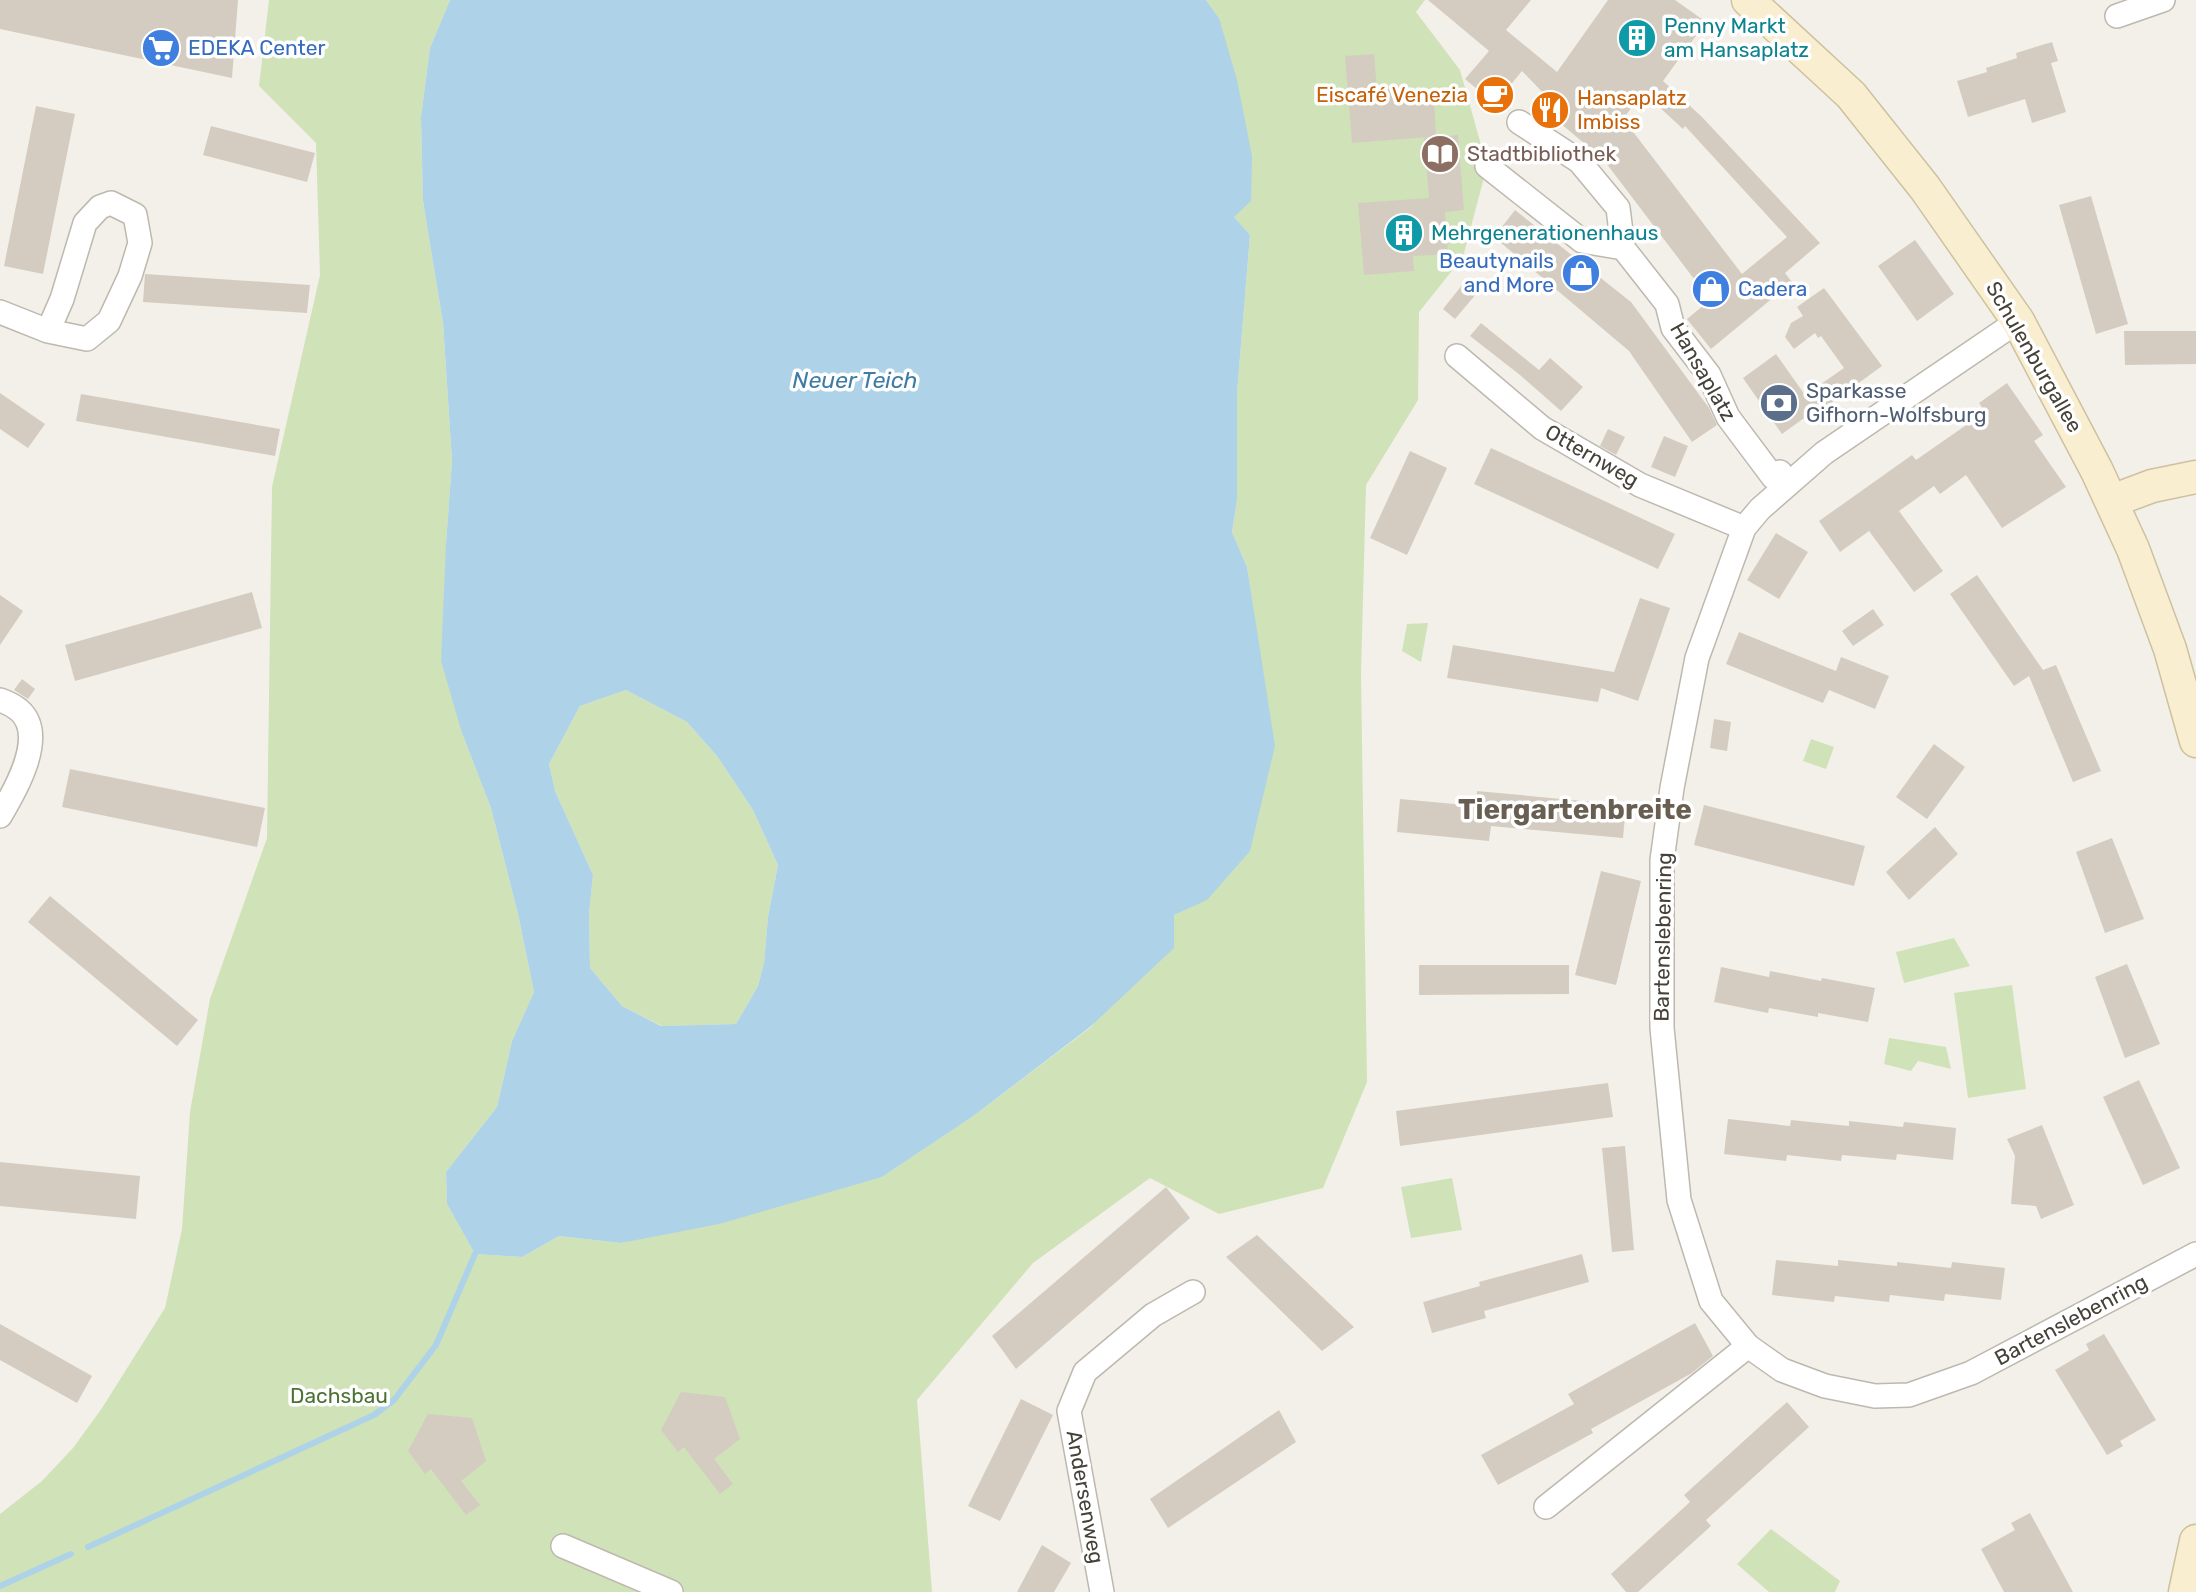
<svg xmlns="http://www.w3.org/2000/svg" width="2196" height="1592" viewBox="0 0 2196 1592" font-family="Rubik,sans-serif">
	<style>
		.green { fill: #d0e2b8 }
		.water { fill: #aed2e8; fill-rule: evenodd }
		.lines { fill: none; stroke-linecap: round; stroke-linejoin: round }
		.stream { stroke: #aed2e8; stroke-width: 6 }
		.building { fill: #d4ccc1; fill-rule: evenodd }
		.street-casing { stroke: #beb8ae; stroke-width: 26 }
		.secondary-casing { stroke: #cdc19f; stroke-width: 35 }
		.street { stroke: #fff; stroke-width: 23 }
		.secondary { stroke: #f9eecf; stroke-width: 32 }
		.labels { text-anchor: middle; stroke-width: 7; stroke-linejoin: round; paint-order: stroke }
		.culture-label { font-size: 21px; fill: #0d838f; stroke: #fff; text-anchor: start }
		.shop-label { font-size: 21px; fill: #366cbe; stroke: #fff; text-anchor: start }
		.food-label { font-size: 21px; fill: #c56008; stroke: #fff; text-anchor: end }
		.education-label { font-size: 21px; fill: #785e54; stroke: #fff; text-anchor: start }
		.street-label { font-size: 21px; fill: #464139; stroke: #fff }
		.service-label { font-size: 21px; fill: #4e5e75; stroke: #fff; text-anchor: start }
		.park-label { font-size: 21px; fill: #4c7233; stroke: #fff }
		.water-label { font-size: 23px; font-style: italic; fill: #3e7ca6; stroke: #fff }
		.district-label { font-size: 28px; font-weight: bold; fill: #685f52; stroke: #fff }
	</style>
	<rect width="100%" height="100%" fill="#f3f0ea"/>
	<g class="green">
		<polygon points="269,0 450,0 430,48 421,117 423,201 443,323 452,461 446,544 462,733 491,808 518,914 534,992 512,1041 497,1107 446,1172 447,1204 475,1254 522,1257 559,1236 621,1243 882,1177 972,1117 1091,1027 1174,915 1207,899 1255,621 1247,567 1232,532 1237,500 1237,393 1250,235 1234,217 1219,18 1206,0 1425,0 1416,12 1460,70 1487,166 1463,257 1419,312 1418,400 1366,485 1361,674 1367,1082 1323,1188 1219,1214 1150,1178 1033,1263 917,1400 932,1592 0,1592 0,1514 42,1481 73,1448 102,1408 165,1308 182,1229 190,1112 210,999 267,838 272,487 320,275 316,143 259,86"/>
		<polygon points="1428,623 1421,662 1402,651 1407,624"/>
		<polygon points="626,690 687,722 717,756 753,810 778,865 768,917 764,963 758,986 736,1024 662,1026 622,1006 590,968 589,914 593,875 555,791 549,764 580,706"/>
		<polygon points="1811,739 1834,747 1826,769 1803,761"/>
		<polygon points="1954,938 1970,966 1904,983 1896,952"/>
		<polygon points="2012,985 2026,1089 1968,1098 1954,993"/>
		<polygon points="1889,1038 1946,1047 1951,1069 1918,1061 1911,1071 1884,1064"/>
		<polygon points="1452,1178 1462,1230 1411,1238 1401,1187"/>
		<polygon points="1771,1529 1840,1581 1835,1592 1769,1592 1737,1564"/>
	</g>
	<path class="water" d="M450,0H1206L1219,18L1237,80L1252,156L1251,201L1234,217L1250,235L1237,393V500L1232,532L1247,567L1275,746L1250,851L1207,900L1174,915V948L1090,1027L972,1117L882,1177L719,1224L621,1243L559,1236L522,1257L475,1254L447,1204L446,1172L497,1107L512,1041L534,992L518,914L491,808L462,733L441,661L446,544L452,461L443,323L423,201L421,117L430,48ZM626,690L687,722L717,756L753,810L778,865L768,917L764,963L758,986L736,1024L661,1026L622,1006L590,968L589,914L593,875L555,791L549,764L580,706Z"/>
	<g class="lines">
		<g class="stream">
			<polyline points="88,1547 374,1415 394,1400 436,1345 475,1254"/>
			<polyline points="0,1586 71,1554"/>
		</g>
	</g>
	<g class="building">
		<polygon points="0,0 238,0 232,78 0,29"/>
		<path d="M1428,0H1531L1506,30L1557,72L1608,0H1675L1706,22L1663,81L1702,117L1820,243L1785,273L1792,282L1711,349L1687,319L1710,300L1603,159L1542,108L1549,99L1522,71L1495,104L1465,79L1489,51ZM1643,92L1683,129L1685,126L1787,237L1742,274L1634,133L1620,123Z"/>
		<polygon points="2052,42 2058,61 2051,63 2066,112 2032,123 2025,99 1968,117 1957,81 1987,72 1986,68 2017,58 2016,53"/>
		<polygon points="1374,54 1377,90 1411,88 1412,102 1434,100 1436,137 1458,135 1464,210 1445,212 1448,254 1413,256 1414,271 1364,275 1358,203 1429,198 1424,138 1429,137 1352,143 1345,56"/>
		<polygon points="36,106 75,114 43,274 4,266"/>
		<polygon points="211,126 315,153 307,182 203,155"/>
		<polygon points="2091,196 2128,324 2096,334 2059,205"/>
		<polygon points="1515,210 1631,302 1709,408 1717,425 1692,442 1629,351 1494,237"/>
		<polygon points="1915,240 1954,294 1917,321 1878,266"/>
		<polygon points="145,274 310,285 307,313 143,302"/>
		<polygon points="1463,284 1476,294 1455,319 1443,309"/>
		<polygon points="1824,288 1882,366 1820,411 1818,408 1782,434 1743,378 1776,354 1805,395 1844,368 1821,336 1818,338 1815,333 1794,349 1785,337 1791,323 1803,316 1797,307"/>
		<polygon points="1481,323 1539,370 1550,358 1583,387 1561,411 1520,375 1470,336"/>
		<polygon points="2124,331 2196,331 2196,364 2125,365"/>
		<polygon points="2007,383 2043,435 2034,441 2066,487 2002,528 1966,475 1940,494 1934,486 1899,511 1943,571 1914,592 1869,531 1840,552 1819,521 1912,455 1916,460 1985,412 1979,403"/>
		<polygon points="0,393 45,424 28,448 0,429"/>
		<polygon points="81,394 280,429 275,456 76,421"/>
		<polygon points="1608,429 1625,437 1616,455 1600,446"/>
		<polygon points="1664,436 1688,446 1675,477 1651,467"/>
		<polygon points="1491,448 1675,534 1658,569 1474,484"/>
		<polygon points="1410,451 1447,468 1407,555 1370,538"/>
		<polygon points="1776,533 1808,552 1779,599 1747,580"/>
		<polygon points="1977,575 2043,670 2056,665 2101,771 2073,782 2029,676 2014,686 1950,594"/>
		<polygon points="252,592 262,628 75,681 65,645"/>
		<polygon points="0,595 23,611 0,645"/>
		<polygon points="1640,598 1670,608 1638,701 1601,688 1598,702 1447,678 1453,645 1614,672"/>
		<polygon points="1873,609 1884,625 1853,646 1842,631"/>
		<polygon points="1739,632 1836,671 1841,657 1889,676 1875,709 1829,690 1823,703 1726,664"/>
		<polygon points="22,679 35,689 28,699 14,690"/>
		<polygon points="1714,719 1731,722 1727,751 1710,748"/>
		<polygon points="1934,744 1965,767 1927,819 1896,797"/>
		<polygon points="70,769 265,808 257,847 62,807"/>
		<polygon points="1477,791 1626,805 1623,838 1491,826 1489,841 1397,832 1400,799 1476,806"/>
		<polygon points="1704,805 1865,846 1854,886 1694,845"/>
		<polygon points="1935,827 1958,854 1909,900 1886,872"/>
		<polygon points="2112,838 2144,919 2105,933 2076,852"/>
		<polygon points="1601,871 1641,881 1616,985 1575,975"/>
		<polygon points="50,896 198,1020 177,1046 28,922"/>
		<polygon points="2127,964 2160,1044 2125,1058 2095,977"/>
		<polygon points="1419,965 1569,965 1569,994 1419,995"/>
		<polygon points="1721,967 1769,977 1770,971 1821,981 1822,978 1875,988 1868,1022 1818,1013 1818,1017 1769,1008 1768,1013 1714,1002"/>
		<polygon points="2139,1080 2180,1168 2143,1185 2103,1097"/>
		<polygon points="1608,1083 1613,1117 1400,1146 1396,1111"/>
		<polygon points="1728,1119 1790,1126 1791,1120 1849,1126 1849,1121 1903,1127 1904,1122 1956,1128 1953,1160 1897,1154 1896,1160 1842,1155 1841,1161 1787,1155 1786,1161 1724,1154"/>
		<polygon points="2042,1125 2074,1205 2041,1219 2036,1206 2011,1204 2015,1156 2007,1139"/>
		<polygon points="1625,1146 1634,1250 1612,1252 1602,1148"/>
		<polygon points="0,1162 140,1176 136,1219 0,1206"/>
		<polygon points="1166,1187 1190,1218 1016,1369 992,1336"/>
		<polygon points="1257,1235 1354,1327 1322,1351 1226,1257"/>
		<polygon points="1582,1254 1589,1282 1484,1311 1486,1318 1432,1333 1423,1302 1480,1286 1479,1282"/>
		<polygon points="1776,1260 1838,1266 1838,1260 1897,1266 1897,1262 1951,1268 1952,1262 2005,1268 2001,1300 1945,1294 1944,1301 1890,1295 1889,1302 1835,1296 1834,1302 1772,1295"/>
		<polygon points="1695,1323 1713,1356 1692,1373 1591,1429 1593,1433 1498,1485 1481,1455 1574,1404 1568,1394"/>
		<polygon points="0,1324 92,1376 77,1403 0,1360"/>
		<polygon points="2104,1334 2156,1420 2120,1441 2123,1446 2107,1455 2055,1370 2089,1350 2086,1344"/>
		<polygon points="681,1392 725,1397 740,1439 714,1459 733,1484 720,1494 684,1447 678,1452 661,1430"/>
		<polygon points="1021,1399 1053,1415 1000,1521 968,1506"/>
		<polygon points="1787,1402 1809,1427 1706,1520 1711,1526 1638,1592 1626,1592 1611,1574 1690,1502 1684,1495"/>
		<polygon points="1279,1410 1296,1442 1168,1528 1150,1499"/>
		<polygon points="428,1414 472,1418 486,1461 461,1481 480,1505 466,1515 431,1469 425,1474 408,1451"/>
		<polygon points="2030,1513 2073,1592 2004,1592 1981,1549 2015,1530 2011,1523"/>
		<polygon points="1042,1545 1071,1563 1054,1592 1017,1592"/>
	</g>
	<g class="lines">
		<g class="street-casing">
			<g id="street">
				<polyline points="2117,16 2163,0"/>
				<polyline points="1519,122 1579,161 1618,208 1623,248"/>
				<polyline points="1487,166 1582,241 1623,248 1667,304 1673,328 1709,375 1728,417 1773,477 1780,472 1788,483"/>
				<polyline points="0,312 48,331 87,339 109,321 130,276 140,243 135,215 111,203 100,207 85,223 62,299 48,331"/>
				<polyline points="2018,321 1824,453 1760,509 1744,528 1697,658 1672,788 1662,860 1662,1028 1679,1200 1711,1301 1748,1346 1782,1370 1825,1386 1875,1396 1909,1395 1971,1373 2196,1254"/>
				<polyline points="1457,356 1542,428 1640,485 1744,528"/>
				<path d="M0,700C6,702 14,706 19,710C48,735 15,791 0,816"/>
				<polyline points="1546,1507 1748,1346"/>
				<polyline points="563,1546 671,1592"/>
				<polyline points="1102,1592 1069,1411 1085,1372 1153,1315 1193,1292"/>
			</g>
		</g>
		<g class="secondary-casing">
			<g id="secondary">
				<polyline points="1748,0 1851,95 1925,188 2018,321 2097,471 2133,549 2170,649 2196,741"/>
				<polyline points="2112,501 2152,486 2196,477"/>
				<polyline points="2185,1592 2196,1541"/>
			</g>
		</g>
		<use href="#street" class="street"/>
		<use href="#secondary" class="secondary"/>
	</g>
	<defs>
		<g id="building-disc" transform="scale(2.0125)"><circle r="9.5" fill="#0f9aa8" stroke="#fff"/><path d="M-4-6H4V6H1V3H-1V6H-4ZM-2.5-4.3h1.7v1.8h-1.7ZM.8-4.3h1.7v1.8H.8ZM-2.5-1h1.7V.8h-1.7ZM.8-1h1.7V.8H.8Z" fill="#fff"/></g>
		<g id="supermarket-disc" transform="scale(2.0125)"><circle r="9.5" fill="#3f7fe0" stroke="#fff"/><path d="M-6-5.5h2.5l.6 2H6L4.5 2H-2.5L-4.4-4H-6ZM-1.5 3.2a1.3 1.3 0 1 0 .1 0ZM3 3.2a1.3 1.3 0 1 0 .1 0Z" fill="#fff"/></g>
		<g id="cafe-disc" transform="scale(2.0125)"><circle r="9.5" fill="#e8710a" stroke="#fff"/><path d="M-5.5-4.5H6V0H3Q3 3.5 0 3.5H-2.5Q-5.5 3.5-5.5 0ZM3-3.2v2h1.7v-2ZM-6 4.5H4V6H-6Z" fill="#fff"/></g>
		<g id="restaurant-disc" transform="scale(2.0125)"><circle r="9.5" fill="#e8710a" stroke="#fff"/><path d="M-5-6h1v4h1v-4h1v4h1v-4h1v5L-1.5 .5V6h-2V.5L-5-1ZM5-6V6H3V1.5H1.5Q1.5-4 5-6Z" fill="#fff"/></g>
		<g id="library-disc" transform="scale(2.0125)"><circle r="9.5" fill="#8d6e63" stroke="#fff"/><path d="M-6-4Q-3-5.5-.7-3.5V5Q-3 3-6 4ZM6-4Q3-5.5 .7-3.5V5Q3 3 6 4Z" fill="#fff"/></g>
		<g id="shop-disc" transform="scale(2.0125)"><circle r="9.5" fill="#3f7fe0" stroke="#fff"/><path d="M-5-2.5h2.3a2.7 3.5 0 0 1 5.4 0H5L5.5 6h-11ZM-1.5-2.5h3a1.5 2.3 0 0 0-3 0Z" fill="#fff"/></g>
		<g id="bank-disc" transform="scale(2.0125)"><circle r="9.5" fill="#5c6f8a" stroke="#fff"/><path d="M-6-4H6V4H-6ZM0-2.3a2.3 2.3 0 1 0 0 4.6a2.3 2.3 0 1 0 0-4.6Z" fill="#fff"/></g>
	</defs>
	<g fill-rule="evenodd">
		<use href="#building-disc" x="1637" y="38"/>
		<use href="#supermarket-disc" x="161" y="48"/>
		<use href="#cafe-disc" x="1495" y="95"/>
		<use href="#restaurant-disc" x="1550" y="110"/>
		<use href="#library-disc" x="1440" y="154"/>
		<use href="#building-disc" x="1404" y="233"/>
		<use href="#shop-disc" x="1581" y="273"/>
		<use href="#shop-disc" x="1711" y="289"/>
		<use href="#bank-disc" x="1779" y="403"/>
	</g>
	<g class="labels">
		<g class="culture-label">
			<text x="1664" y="33">Penny Markt<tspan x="1664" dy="24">am Hansaplatz</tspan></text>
			<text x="1431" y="240">Mehrgenerationenhaus</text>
		</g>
		<g class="shop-label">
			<text x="188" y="55">EDEKA Center</text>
			<text x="1554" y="268" text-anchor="end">Beautynails<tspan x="1554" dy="24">and More</tspan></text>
			<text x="1738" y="296">Cadera</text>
		</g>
		<g class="food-label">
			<text x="1468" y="102">Eiscafé Venezia</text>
			<text x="1577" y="105" text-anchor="start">Hansaplatz<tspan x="1577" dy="24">Imbiss</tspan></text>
		</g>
		<g class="education-label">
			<text x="1467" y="161">Stadtbibliothek</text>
		</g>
		<g class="street-label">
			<text transform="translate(2034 357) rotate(60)" y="7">Schulenburgallee</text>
			<text transform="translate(1703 372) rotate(60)" y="7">Hansaplatz</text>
			<text transform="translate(1592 456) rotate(30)" y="7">Otternweg</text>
			<text transform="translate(1663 937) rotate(-89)" y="7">Bartenslebenring</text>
			<text transform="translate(2071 1320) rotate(-28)" y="7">Bartenslebenring</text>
			<text transform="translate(1085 1497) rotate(80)" y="7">Andersenweg</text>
		</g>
		<g class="service-label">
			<text x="1806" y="398">Sparkasse<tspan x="1806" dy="24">Gifhorn-Wolfsburg</tspan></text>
		</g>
		<g class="park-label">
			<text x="339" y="1403">Dachsbau</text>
		</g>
		<g class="water-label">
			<text x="855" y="388">Neuer Teich</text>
		</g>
		<g class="district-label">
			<text x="1575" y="819">Tiergartenbreite</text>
		</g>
	</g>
</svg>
